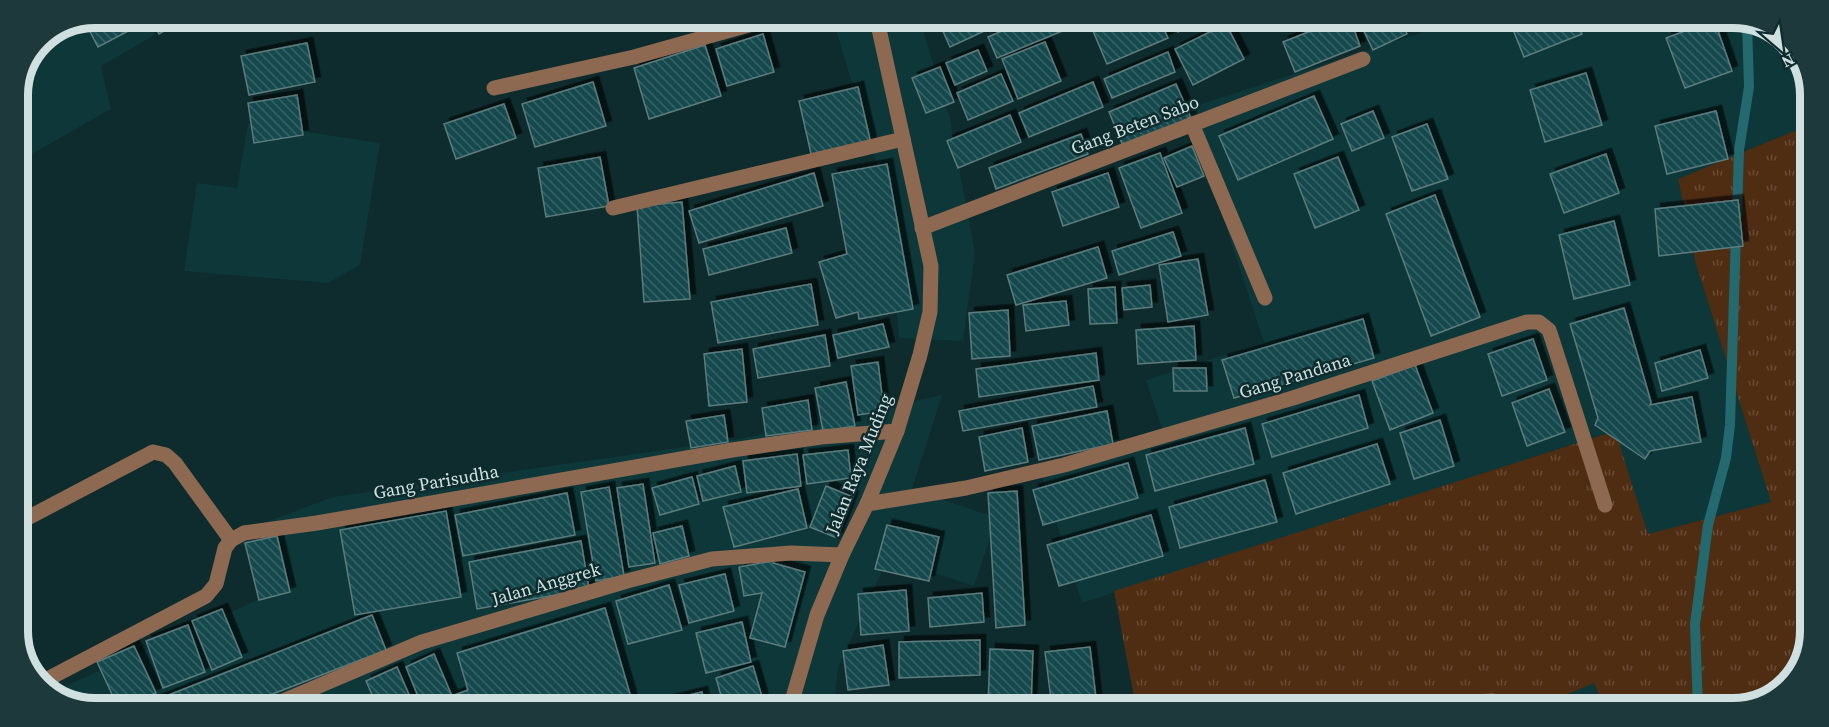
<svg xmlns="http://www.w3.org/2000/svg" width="1829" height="727" viewBox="0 0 1829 727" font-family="'Source Serif 4',serif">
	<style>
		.built { fill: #0d3739 }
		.grass { fill: url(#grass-tufts) }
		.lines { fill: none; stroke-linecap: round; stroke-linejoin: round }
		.stream { stroke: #23696e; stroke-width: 10 }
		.building { fill: url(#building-back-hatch); stroke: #5d7b7d; stroke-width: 1.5; filter: url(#shadow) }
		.minor { stroke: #8d6951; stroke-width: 15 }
		.labels { text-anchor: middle; stroke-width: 5; stroke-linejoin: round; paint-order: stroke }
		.street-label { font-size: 18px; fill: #d0e0e1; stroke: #0e2b2d }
		.rim { fill: none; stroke: #d0e0e1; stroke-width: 8 }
	</style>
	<defs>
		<pattern id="grass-tufts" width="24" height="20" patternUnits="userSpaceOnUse" patternTransform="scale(1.5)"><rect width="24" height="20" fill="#4f2d13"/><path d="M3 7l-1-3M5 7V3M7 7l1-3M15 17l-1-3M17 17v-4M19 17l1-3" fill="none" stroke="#674b35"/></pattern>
		<pattern id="building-back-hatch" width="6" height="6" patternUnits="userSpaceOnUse" patternTransform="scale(1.5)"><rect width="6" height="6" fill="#144a4e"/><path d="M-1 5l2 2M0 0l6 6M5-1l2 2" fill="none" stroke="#356467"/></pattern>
		<filter id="shadow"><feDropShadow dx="5.5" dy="-5.5" stdDeviation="0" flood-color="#0009"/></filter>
	</defs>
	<rect width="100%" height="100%" fill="#0e2b2d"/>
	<g class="built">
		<polygon points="95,18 146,18 155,35 101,66 111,109 18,162 18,91 41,40"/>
		<polygon points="250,18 285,18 258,32"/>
		<polygon points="833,20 920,20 950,119 975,253 963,341 899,338 893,267 877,165"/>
		<polygon points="1457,21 1759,22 1795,48 1811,90 1811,124 1678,179 1696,264 1771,502 1648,534 1614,431 1082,603 1042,478 1165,437 1146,380 1264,342 1214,191 1202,143 1189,108"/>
		<polygon points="248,123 380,143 360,265 328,283 184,271 197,183 237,188"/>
		<polygon points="942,395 912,489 997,518 974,586 888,558 838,668 834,707 70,705 52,692 262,598 239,532 333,497 740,439"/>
		<polygon points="1594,683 1605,709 1535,708"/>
	</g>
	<polygon class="grass" points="1811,124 1807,657 1777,696 1734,709 1605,709 1594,683 1535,708 1136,707 1114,591 1615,431 1648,534 1771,502 1696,264 1678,179"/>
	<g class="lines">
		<g class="stream">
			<polyline points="1737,214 1739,150 1749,87 1747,22"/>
			<polyline points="1698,709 1695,624 1708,525 1726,458 1730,425 1736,233"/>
		</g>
	</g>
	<g class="building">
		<polygon points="96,18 131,18 136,27 98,47 85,22"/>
		<polygon points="150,18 187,18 159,34"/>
		<polygon points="938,20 1008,20 950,47"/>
		<polygon points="1028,20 1069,20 1072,27 997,58 988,37"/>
		<polygon points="1097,21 1160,21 1168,38 1107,64 1090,24"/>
		<polygon points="1173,21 1202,21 1178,32"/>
		<polygon points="1336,21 1351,21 1360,46 1295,72 1283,42"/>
		<polygon points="1359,21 1401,21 1407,34 1373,50"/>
		<polygon points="1510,22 1577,22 1582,34 1524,57"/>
		<polygon points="1710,22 1715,22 1732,71 1685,88 1666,38"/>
		<polygon points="1226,24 1244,59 1193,85 1175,49"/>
		<polygon points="763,34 774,72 727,86 716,49"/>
		<polygon points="1045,42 1061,81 1018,99 1002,59"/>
		<polygon points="307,43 315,82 249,95 241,56"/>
		<polygon points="705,45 721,96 649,119 634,68"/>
		<polygon points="978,50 987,71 955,85 946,63"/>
		<polygon points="1168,52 1175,72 1112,98 1104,79"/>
		<polygon points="940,67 954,102 926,113 912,78"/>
		<polygon points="1586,73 1602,125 1545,142 1530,90"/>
		<polygon points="1001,74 1013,101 968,120 957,93"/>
		<polygon points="593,82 606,126 535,147 522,104"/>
		<polygon points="1093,82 1103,107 1029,137 1019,113"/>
		<polygon points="1176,84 1191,118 1123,146 1109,112"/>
		<polygon points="858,87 871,144 812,158 799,101"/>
		<polygon points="297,95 303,135 254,143 248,103"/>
		<polygon points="1314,96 1333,139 1238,180 1219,136"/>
		<polygon points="504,104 516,138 456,159 444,124"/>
		<polygon points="1373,111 1384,138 1352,151 1341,124"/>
		<polygon points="1716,111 1728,159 1667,174 1655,126"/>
		<polygon points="1010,115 1021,142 958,168 947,141"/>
		<polygon points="1427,124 1448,179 1412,191 1392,137"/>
		<polygon points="1081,134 1088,154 996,189 989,168"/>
		<polygon points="1192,146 1204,176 1177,187 1164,158"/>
		<polygon points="1160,153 1182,213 1141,228 1119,168"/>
		<polygon points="1606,154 1619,193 1564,213 1550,174"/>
		<polygon points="600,157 609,206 546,217 538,168"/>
		<polygon points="1338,157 1359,210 1315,228 1294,174"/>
		<polygon points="887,164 913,309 859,319 858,312 836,318 819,262 847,254 832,174"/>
		<polygon points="814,173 823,206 699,243 689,211"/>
		<polygon points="1108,173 1119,207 1063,226 1052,192"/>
		<polygon points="1435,195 1480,317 1431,336 1386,214"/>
		<polygon points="1738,200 1743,246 1659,256 1655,209"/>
		<polygon points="682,202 690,299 644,302 637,206"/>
		<polygon points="1614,221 1630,285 1574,299 1559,235"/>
		<polygon points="786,228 792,253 709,275 703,249"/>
		<polygon points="1173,232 1181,256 1119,275 1112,251"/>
		<polygon points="1098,247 1107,278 1016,305 1007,275"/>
		<polygon points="1198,259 1208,315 1168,322 1159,265"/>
		<polygon points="811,284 818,325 718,343 711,302"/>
		<polygon points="1150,285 1152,307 1124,310 1122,288"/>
		<polygon points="1115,287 1117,323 1090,324 1088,289"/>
		<polygon points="1066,301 1069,325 1026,331 1023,305"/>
		<polygon points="1624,308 1651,402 1650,405 1692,397 1701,442 1650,451 1645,459 1595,425 1598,418 1570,324"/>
		<polygon points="1008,310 1010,356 972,359 969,313"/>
		<polygon points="1363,319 1374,358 1234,398 1222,360"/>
		<polygon points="883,324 889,347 838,358 833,335"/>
		<polygon points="1194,326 1196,360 1138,364 1136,330"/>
		<polygon points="825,335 830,366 758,378 753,349"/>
		<polygon points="1533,339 1547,380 1502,396 1488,354"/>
		<polygon points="742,349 747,402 709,406 704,354"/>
		<polygon points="1700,350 1708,378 1662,391 1655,363"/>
		<polygon points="1096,353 1099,380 979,397 976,369"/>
		<polygon points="878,362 884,411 858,415 851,366"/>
		<polygon points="1415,365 1433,413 1390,430 1372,381"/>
		<polygon points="1173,368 1206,368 1207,391 1174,391"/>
		<polygon points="846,382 855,426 823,431 815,388"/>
		<polygon points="1093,386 1097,407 963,431 959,411"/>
		<polygon points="1549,389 1565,432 1527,446 1512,403"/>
		<polygon points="1359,395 1368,428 1272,457 1262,424"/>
		<polygon points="808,400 812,430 766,436 762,408"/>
		<polygon points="1107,411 1113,444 1039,460 1032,426"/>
		<polygon points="724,415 728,442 691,448 686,421"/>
		<polygon points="1440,420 1454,466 1414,479 1400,433"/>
		<polygon points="1022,428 1028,462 985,471 979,437"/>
		<polygon points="1245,428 1254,464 1155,491 1146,455"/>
		<polygon points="1377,444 1390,484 1296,514 1283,473"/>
		<polygon points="848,450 851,478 807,484 803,455"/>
		<polygon points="797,454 801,486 747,493 743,461"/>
		<polygon points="1128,463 1138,498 1043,525 1033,490"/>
		<polygon points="735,466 741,492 703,501 697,476"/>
		<polygon points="692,477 699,504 660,515 652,488"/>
		<polygon points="1265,480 1277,522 1180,548 1169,507"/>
		<polygon points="643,484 655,563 629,567 617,488"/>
		<polygon points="826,486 853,497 837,538 810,527"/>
		<polygon points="609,487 624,576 596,581 581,492"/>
		<polygon points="798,489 807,528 734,547 723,507"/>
		<polygon points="1017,491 1025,625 996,628 988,493"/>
		<polygon points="567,493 575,535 463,556 455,515"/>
		<polygon points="446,511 461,597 355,615 340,530"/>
		<polygon points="1151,515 1163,556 1059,586 1047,545"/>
		<polygon points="887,525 939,537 929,581 875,569"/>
		<polygon points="682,526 689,556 660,564 653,533"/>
		<polygon points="277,536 290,592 259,600 245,543"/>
		<polygon points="581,541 589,589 477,609 469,562"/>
		<polygon points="773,561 773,563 805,572 785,647 750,638 762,593 744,596 739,567"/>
		<polygon points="725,574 734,611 689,623 679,585"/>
		<polygon points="669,585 682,630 628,644 616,601"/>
		<polygon points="906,590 909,631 861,635 858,594"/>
		<polygon points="982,593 984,622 930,627 928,598"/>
		<polygon points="605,608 632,701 613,706 422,706 406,667 434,654 452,696 468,690 457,653"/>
		<polygon points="222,609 242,657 212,670 192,621"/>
		<polygon points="372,615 386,650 244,705 152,705 151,702"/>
		<polygon points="742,622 751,662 706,673 696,633"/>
		<polygon points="188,625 205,672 163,688 146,641"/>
		<polygon points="980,640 980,675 899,678 899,642"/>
		<polygon points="883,645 889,685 848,690 843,651"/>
		<polygon points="134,646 156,693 130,705 117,705 97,662"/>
		<polygon points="1090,647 1097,707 1052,707 1045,652"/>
		<polygon points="990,649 1033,651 1031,707 988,707"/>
		<polygon points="753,666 765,707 724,706 716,678"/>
		<polygon points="397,667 414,706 377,706 366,681"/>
		<polygon points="702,692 705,706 658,706 657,703"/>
		<polygon points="930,701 966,703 965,707 929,707"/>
	</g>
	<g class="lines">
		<g class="minor">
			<polyline points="494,88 634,57 767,20"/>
			<polyline points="1192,124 1265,298"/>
			<polyline points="613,208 903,139"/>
			<polyline points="922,228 1363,59"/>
			<polyline points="867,504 966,488 1064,465 1293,398 1527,322 1539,322 1549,330 1553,342 1605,505"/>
			<polyline points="18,523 153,452 166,455 175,463 231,540"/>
			<polyline points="40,683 206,596 216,584 225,548 231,540 244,533 317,523 732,450 821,437 897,431"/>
			<polyline points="274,705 422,642 627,581 712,559 791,553 842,555"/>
			<polyline points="793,707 794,694 817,615 842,555 867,504 897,431 920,355 930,312 931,266 877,20"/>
			<polyline points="1445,708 1464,702 1493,701"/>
		</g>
	</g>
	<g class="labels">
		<g class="street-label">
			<text transform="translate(1135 125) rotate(-21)" y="6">Gang Beten Sabo</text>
			<text transform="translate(1295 376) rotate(-17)" y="6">Gang Pandana</text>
			<text transform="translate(859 464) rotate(-68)" y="6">Jalan Raya Muding</text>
			<text transform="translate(436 482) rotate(-10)" y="6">Gang Parisudha</text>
			<text transform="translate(546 584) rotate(-16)" y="6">Jalan Anggrek</text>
		</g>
	</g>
	<path d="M0 0H1829V727H0ZM95 28H1733A67 67 0 0 1 1800 95V631A67 67 0 0 1 1733 698H95A67 67 0 0 1 28 631V95A67 67 0 0 1 95 28Z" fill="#1e393b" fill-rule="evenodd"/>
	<path class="rim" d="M95 28H1733A67 67 0 0 1 1800 95V631A67 67 0 0 1 1733 698H95A67 67 0 0 1 28 631V95A67 67 0 0 1 95 28Z"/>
	<g transform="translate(1781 48) rotate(151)" stroke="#0e2b2d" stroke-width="4.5" paint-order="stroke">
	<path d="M0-4.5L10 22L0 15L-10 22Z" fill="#d0e0e1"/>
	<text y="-9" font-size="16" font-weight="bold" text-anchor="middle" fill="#d0e0e1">N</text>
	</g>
</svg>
